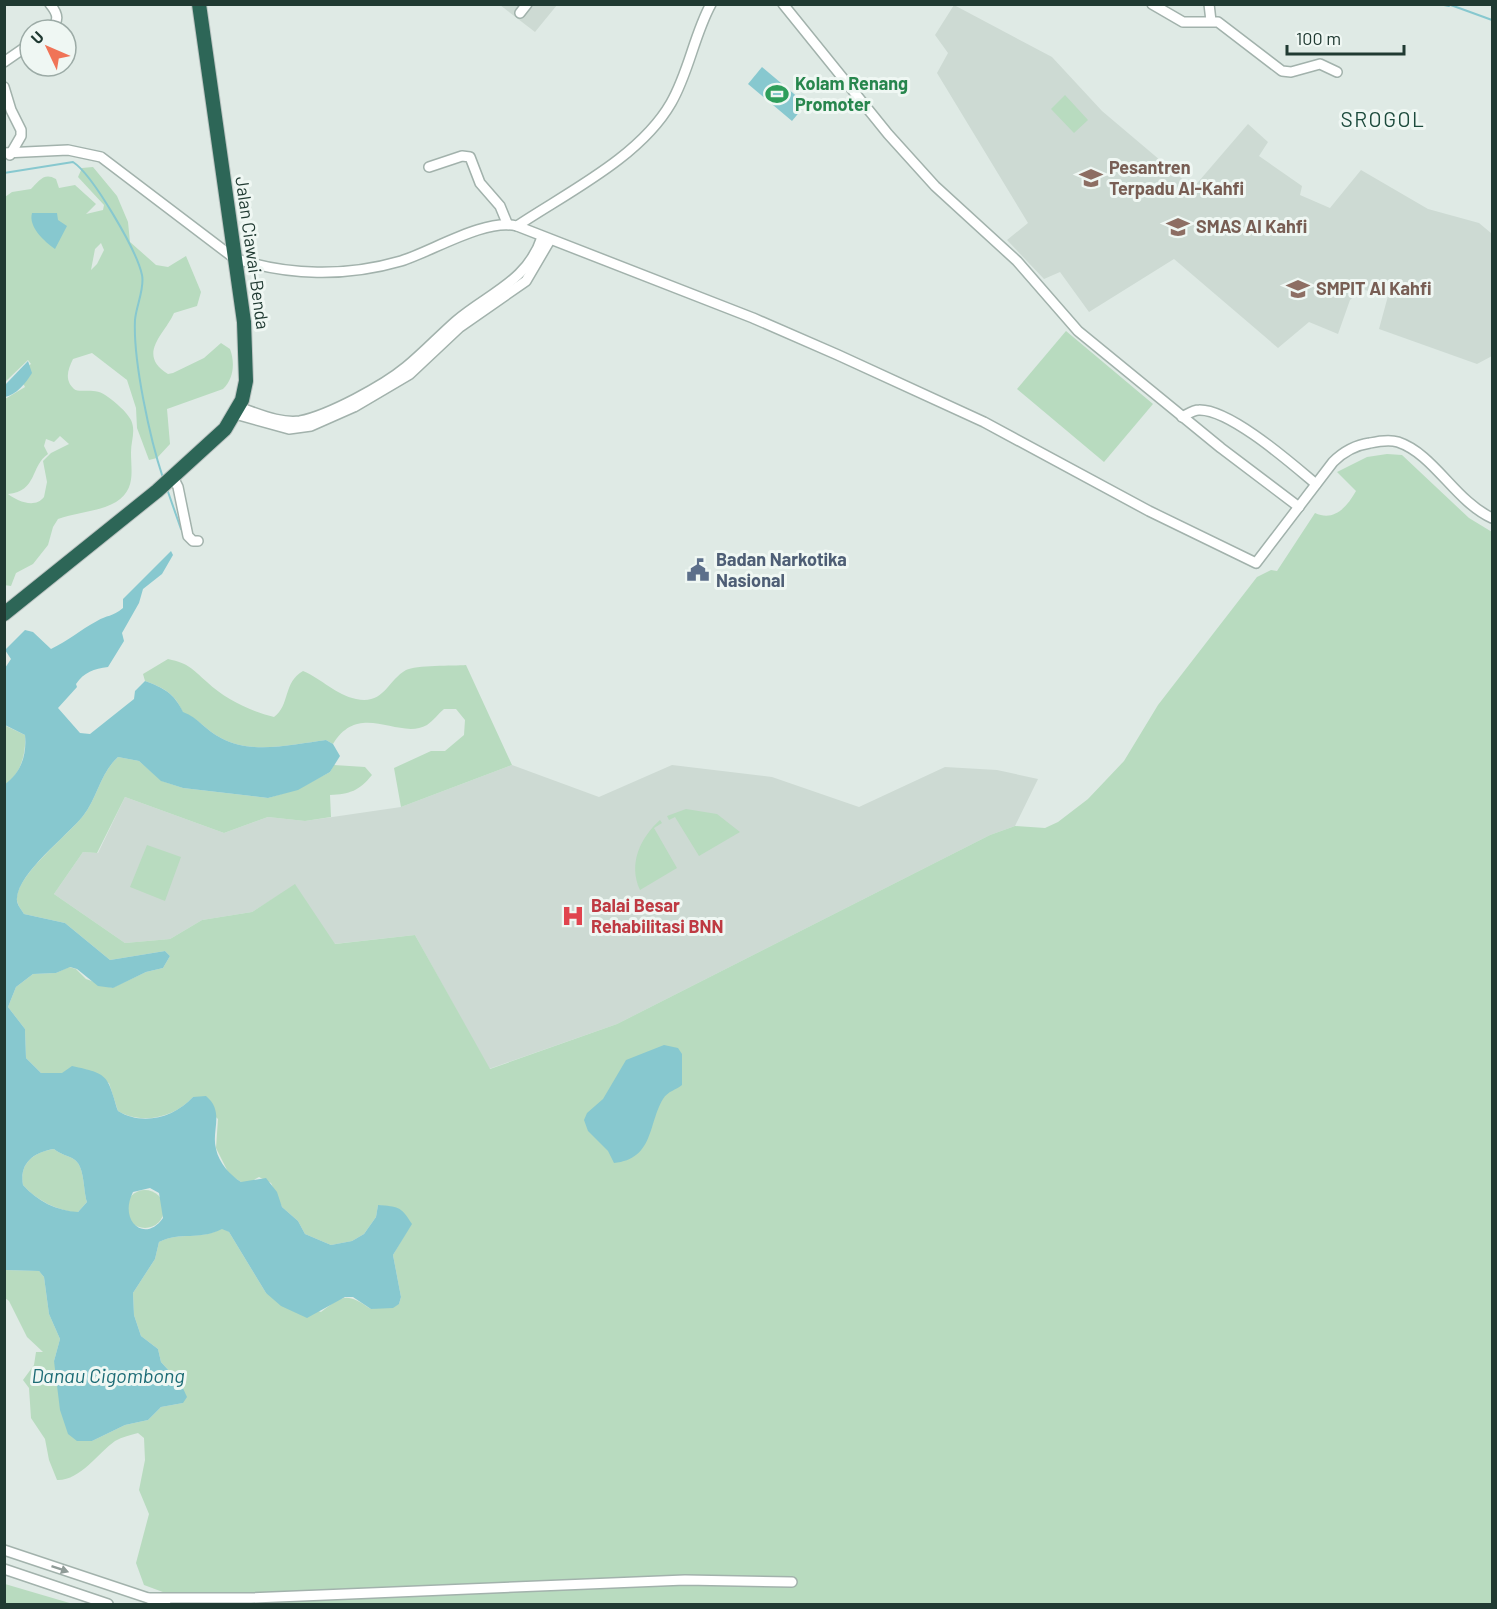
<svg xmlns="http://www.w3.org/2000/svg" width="1497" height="1609" viewBox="0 0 1497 1609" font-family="Barlow,sans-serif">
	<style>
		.built { fill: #cddad3 }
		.green { fill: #b8dbbf; fill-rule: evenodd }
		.water { fill: #87c8cf; fill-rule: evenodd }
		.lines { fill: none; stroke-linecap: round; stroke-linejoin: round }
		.stream { stroke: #87c8cf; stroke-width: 2 }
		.minor-casing { stroke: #a2b2ac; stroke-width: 12 }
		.highway-casing { stroke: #bcc4c2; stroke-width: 16 }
		.minor { stroke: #fff; stroke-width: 9 }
		.highway { stroke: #2d6657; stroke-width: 14 }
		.oneway { fill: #909c98 }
		.labels { text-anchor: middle; stroke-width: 6; stroke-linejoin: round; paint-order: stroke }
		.leisure-label { font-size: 18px; font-weight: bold; fill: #27864d; stroke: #eff7f3; text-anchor: start }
		.education-label { font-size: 18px; font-weight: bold; fill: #785e54; stroke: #eff7f3; text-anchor: start }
		.street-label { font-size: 18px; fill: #203a32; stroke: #eff7f3 }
		.service-label { font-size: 18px; font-weight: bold; fill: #4e5e75; stroke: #eff7f3; text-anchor: start }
		.health-label { font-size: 18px; font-weight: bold; fill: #be3a42; stroke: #eff7f3; text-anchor: start }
		.water-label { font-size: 20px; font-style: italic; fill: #1c6b75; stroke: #eff7f3 }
		.quarter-label { font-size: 21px; letter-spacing: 1.5px; fill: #1d4b3d; stroke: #eff7f3 }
	</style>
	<rect width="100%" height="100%" fill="#dfeae5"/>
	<g class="built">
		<polygon points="500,5 557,5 535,32"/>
		<polygon points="954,5 1052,57 1102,111 1193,188 1248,124 1268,142 1259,156 1302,186 1300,195 1330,208 1361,170 1428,209 1479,223 1491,233 1492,356 1477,364 1379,329 1388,296 1361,289 1350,300 1338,334 1309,322 1278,348 1174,259 1089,312 1060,272 1044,279 1007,240 1028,223 937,73 948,53 935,35"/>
		<polygon points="512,765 599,797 672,765 772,777 859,807 945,767 997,770 1038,779 1015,826 990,835 617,1024 489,1069 415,935 334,944 295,885 252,912 202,920 170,939 125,943 54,894 83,852 98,853 125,797 224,833 268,817 305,821 401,807"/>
	</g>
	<g class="green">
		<polygon points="1065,95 1088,120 1074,133 1051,109"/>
		<path d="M93,167L117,196L128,222L130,242L156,265L168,267L186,256L201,292L197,306L174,313C165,334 136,354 168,374L173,373L204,358L221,343L230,349C235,362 234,379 223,389L167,409L170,444L157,458L149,460L137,428L136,408L127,380L92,353L73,359C68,369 64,380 74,389C80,394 95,386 108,397C116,403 126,411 131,420C136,431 131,441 131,452C131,472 136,489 116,502C99,512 77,512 58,519L53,527L48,545L33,564L16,573L11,586L4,585L5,399L25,387L22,381L26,367L31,364L28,360L5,382V197L12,192L31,189C39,181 44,172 56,179L59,188L75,185L96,204L86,214L103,210L104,205L78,177L82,168ZM101,243L104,250L97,264L91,270L95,249ZM60,436L69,444L51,453L43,461L47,482L44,497C35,509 17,501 8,494C38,491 30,466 48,454L44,446L46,439L54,442Z"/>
		<polygon points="1066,331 1153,404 1104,462 1017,389"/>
		<path d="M1387,454L1402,455L1469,518L1492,532V1604H195L144,1585L136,1563L149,1514L139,1490L145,1460L144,1438L138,1433C131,1435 122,1437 115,1441C98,1453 80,1481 57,1480L49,1460L45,1439L31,1418L29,1388L23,1380L34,1365L36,1352H43L27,1337L9,1301L5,1298L4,1270L39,1271L44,1277L49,1314L60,1339L54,1361L92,1441L125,1425L148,1420L161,1407L183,1403L181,1384L161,1362L158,1349L141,1336L134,1315L133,1293L155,1259L159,1242C180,1231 201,1241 222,1228L229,1232L266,1293L321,1312C343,1295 346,1292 371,1309L399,1304L401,1297L393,1255L411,1224L383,1206L378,1205L376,1217L364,1234L352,1241L331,1245L305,1234L298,1221L282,1207L271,1183L259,1177L248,1183L241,1182L229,1174L216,1148L218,1119L193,1097C174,1118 142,1125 118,1111L109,1083L62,1073H41L26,1058L25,1029L8,1007L16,987L33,974L56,973L69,967L76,969L86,979L112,988L146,972L163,968L170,956L165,951L110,960L65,923L24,914C21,909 16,904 17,897C19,873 68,835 83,816C98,797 100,773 118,757L139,761L162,781L183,788L268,798L298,789L330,772L334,765L365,767L372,775C359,791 350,794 330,795L331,817L305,821L268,817L224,833L125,797L97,853L83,852L54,894L125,943L170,939L202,920L252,912L295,884L335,944L415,935L490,1069L617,1024L990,835L1015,826L1045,828L1058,822L1088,799L1124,761L1158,705L1257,577L1271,570L1277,571L1315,513C1334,522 1347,507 1356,491L1337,472L1367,457Z"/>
		<path d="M168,659C190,664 191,668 207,682C225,699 250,711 274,717C290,706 283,682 303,671C322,679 336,695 356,699C384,705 387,681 406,670C416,665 453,666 466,665L512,765L401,807L394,768L431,751H445L464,735L465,720L456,709H444C438,714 433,721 427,725C399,741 360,700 333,744L326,740C294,744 251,755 221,738C206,731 199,718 183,713C175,693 164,688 145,681L143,674Z"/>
		<path d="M4,725L25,735C26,755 21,773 5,785Z"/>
		<polygon points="686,809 717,814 740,832 699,856 675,817 669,820 667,816"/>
		<path d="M660,820L662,823L654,828L677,868L640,890C628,864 640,838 660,820Z"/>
		<polygon points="147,845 181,857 165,901 130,887"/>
		<path d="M54,1149C61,1155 68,1155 75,1160C85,1168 83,1190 87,1202L77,1213C57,1210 37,1201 23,1185C19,1163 34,1152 54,1149Z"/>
		<circle cx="145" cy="1209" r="19"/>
		<polygon points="5,1584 73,1604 5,1604"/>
	</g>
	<g class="water">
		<polygon points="762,67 806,104 792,121 748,84"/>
		<path d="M32,213H57L58,220L67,226L55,249C45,242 28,227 32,213Z"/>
		<path d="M28,361L32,373C26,383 16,395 5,397V385Z"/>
		<path d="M171,551L173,555L162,574L143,589L139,603L122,633L124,641L108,667C94,669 84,672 76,684L77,687L58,708L80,733L90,734L134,699L135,691L145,681C164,688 174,693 183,712C199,718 206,731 221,738C251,755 294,744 326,740L333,744L340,756L330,772L298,790L268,798L183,788L161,781L139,761L118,757C100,773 98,797 83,816C67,836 19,872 17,898C16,904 21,909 24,914L65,923L110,960L165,951L170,956L163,968L146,972L113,988L98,986L77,969L70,967L56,973L33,974L16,987L8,1007L25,1029L26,1058L41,1073H62L72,1066C109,1074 107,1075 118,1111C142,1126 174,1118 193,1097L206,1096C225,1112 211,1130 216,1149C219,1163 230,1175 241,1182L266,1178L277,1192L282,1207L298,1221L305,1234L331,1245L352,1241L364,1234L376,1217L378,1205C398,1207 400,1205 412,1224L393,1255L401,1297L399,1304L393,1308L371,1309L353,1297H345L307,1318L281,1306L266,1293L229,1232L222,1229C199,1241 181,1231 159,1242L155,1259L133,1293L134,1315L141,1336L158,1349L161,1362L181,1384L187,1397L183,1403L161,1407L148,1420L125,1425L92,1441H77L68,1434L60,1410L54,1361L60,1339L49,1314L44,1277L39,1271L5,1270L4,785C21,773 27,755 25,735L5,725V668L11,659L5,650L25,630L33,632L51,649C68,641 80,630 97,621C107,615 112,617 123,608V599ZM54,1149C61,1155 68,1155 75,1160C85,1168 83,1190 87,1202L78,1212C57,1211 37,1201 23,1185C19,1163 34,1152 54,1149ZM150,1188L159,1193L163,1218C145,1244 118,1221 133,1192Z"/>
		<path d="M664,1045L678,1048L682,1054V1085C676,1090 668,1091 663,1099C648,1124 654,1159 614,1163L608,1151L588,1131L584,1120L587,1113L603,1099L626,1060Z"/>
	</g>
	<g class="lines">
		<g class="stream">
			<polyline points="1439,4 1449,6 1444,4"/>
			<polyline points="1448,4 1492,20"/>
			<path d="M4,173L73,162C93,175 137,251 142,275C145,288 136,306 135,320C133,361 150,439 163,478"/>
			<polyline points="167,489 181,529"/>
		</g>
		<g class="minor-casing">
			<g id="minor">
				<polyline points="783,4 888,134 935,186 1017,261 1078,331 1221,448 1299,507"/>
				<polyline points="1152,4 1183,22 1218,22 1282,71 1291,72 1320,64 1337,72"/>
				<polyline points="1209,4 1211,21"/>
				<polyline points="520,13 527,4"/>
				<path d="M50,30C59,21 59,15 50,4"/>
				<polyline points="4,62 30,44"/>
				<polyline points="4,87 11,110 21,130 21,136 10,155"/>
				<path d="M4,153L68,150L101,157L234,258C288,276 346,277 401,261C433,251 485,218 517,226C568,192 640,157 671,103C689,72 694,35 711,4"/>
				<polyline points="429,167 462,156 470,157 480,183 500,206 507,223"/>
				<path d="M517,226L753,318L838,355L984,422L1149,511L1256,563L1333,462C1343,452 1356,445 1370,443C1379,441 1389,439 1398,442C1434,454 1455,501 1492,518"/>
				<path d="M238,407C257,413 280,424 300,421C329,415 383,386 406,367C423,353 439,336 456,321C489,293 528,281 542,237"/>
				<polyline points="235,414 289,429 311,426 354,407 410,374 460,327 526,281 550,240"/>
				<path d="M1182,417C1188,414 1193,410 1199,410C1230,409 1292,464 1316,484"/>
				<polyline points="173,477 178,487 188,536 193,541 198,541"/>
				<polyline points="4,1550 166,1604"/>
				<polyline points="4,1569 108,1604"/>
				<polyline points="149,1598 251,1598 685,1580 792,1582"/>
			</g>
		</g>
		<g class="highway-casing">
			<polyline id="highway" points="4,614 157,491 225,429 242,400 246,381 244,322 199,4"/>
		</g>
		<use href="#minor" class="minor"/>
		<use href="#highway" class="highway"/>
	</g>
	<defs><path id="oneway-solid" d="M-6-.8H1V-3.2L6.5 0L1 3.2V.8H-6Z" transform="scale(1.5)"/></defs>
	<use class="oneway" href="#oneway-solid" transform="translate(60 1569) rotate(19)"/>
	<defs>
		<g id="stadium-bare" transform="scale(1.8)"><path d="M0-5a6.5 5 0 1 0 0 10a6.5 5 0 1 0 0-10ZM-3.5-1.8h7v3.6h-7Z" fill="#2e9e5b" stroke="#eff7f3" stroke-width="2.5" paint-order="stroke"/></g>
		<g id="school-bare" transform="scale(1.8)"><path d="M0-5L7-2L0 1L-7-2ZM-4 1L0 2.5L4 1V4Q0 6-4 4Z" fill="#8d6e63" stroke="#eff7f3" stroke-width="2.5" paint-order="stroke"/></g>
		<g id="civic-bare" transform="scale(1.8)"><path d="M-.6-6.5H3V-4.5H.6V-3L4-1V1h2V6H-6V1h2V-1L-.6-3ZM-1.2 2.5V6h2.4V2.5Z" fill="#5c6f8a" stroke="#eff7f3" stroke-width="2.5" paint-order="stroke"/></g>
		<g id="hospital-bare" transform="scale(1.8)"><path d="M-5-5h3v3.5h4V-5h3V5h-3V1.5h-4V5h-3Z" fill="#e0444e" stroke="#eff7f3" stroke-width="2.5" paint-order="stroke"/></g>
	</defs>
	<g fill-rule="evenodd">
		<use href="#stadium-bare" x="777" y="94"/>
		<use href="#school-bare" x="1091" y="178"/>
		<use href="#school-bare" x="1178" y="227"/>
		<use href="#school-bare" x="1298" y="289"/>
		<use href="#civic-bare" x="698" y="570"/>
		<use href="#hospital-bare" x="573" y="916"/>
	</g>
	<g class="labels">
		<g class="leisure-label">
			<text x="795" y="90">Kolam Renang<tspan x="795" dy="21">Promoter</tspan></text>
		</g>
		<g class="education-label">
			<text x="1109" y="174">Pesantren<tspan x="1109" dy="21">Terpadu Al-Kahfi</tspan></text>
			<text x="1196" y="233">SMAS Al Kahfi</text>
			<text x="1316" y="295">SMPIT Al Kahfi</text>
		</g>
		<g class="street-label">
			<text transform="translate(252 253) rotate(82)" y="6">Jalan Ciawai-Benda</text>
		</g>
		<g class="service-label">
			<text x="716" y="566">Badan Narkotika<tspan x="716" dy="21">Nasional</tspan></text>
		</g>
		<g class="health-label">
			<text x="591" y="912">Balai Besar<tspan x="591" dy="21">Rehabilitasi BNN</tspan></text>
		</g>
		<g class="water-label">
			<text x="108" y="1383">Danau Cigombong</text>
		</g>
		<g class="quarter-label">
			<text x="1383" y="127">SROGOL</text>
		</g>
	</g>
	<rect width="1497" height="1609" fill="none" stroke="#203a32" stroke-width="12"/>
	<g transform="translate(48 48) rotate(314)"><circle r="28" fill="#eff7f3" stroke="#9caba6" stroke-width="1.5"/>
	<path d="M0-4.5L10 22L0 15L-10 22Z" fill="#f07457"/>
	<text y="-9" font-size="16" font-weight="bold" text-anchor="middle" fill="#203a32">U</text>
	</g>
	<path d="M1287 45v9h117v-9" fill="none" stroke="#203a32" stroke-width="3"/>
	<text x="1296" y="45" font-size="18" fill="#203a32" stroke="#eff7f3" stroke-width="4.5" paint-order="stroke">100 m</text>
</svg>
